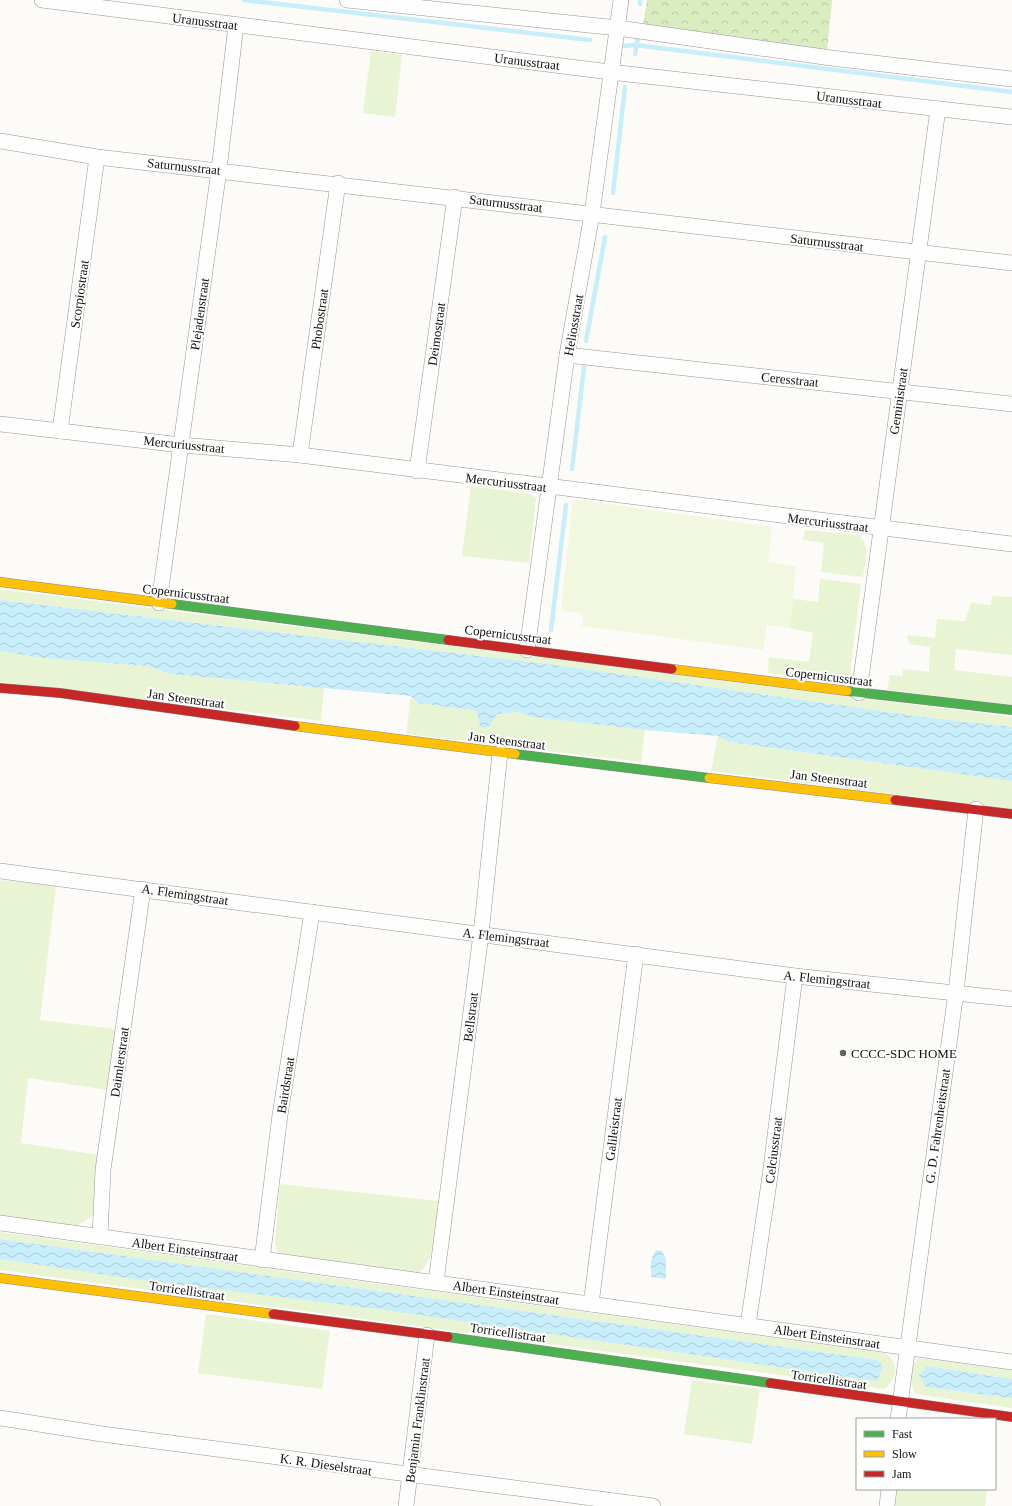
<svg xmlns="http://www.w3.org/2000/svg" width="1012" height="1506" viewBox="0 0 1012 1506" font-family="'Times New Roman',serif">
	<style>
		.grass { fill: #e9f4d4 }
		.forest { fill: url(#forest-crowns) }
		.pitch { fill: #f2f8df }
		.water { fill: url(#water-waves) }
		.lines { fill: none; stroke-linecap: round; stroke-linejoin: round }
		.stream { stroke: #c8edfb; stroke-width: 4.5 }
		.street-casing { stroke: #969694; stroke-width: 16 }
		.fast-casing { stroke: #8d8c8b; stroke-width: 10 }
		.slow-casing { stroke: #8d8c8b; stroke-width: 10 }
		.jam-casing { stroke: #8d8c8b; stroke-width: 10 }
		.street { stroke: #fffefe; stroke-width: 15 }
		.fast { stroke: #4caf50; stroke-width: 9 }
		.slow { stroke: #ffc107; stroke-width: 9 }
		.jam { stroke: #c62828; stroke-width: 9 }
		.poi-dot { fill: #636261; stroke: #fff; stroke-width: 1.5 }
		.labels { text-anchor: middle; stroke-width: 4; stroke-linejoin: round; paint-order: stroke }
		.street-label { font-size: 13px; fill: #101010; stroke: #fff }
		.poi-label { font-size: 13px; fill: #101010; stroke: #fff; text-anchor: start }
	</style>
	<defs>
		<pattern id="forest-crowns" width="20" height="18" patternUnits="userSpaceOnUse"><rect width="20" height="18" fill="#d9edc1"/><path d="M2 6a3 3 0 1 1 6 0M12 15a3 3 0 1 1 6 0" fill="none" stroke="#b9caa5"/></pattern>
		<pattern id="water-waves" width="16" height="10" patternUnits="userSpaceOnUse"><rect width="16" height="10" fill="#c8edfb"/><path d="M0 5q4-4 8 0t8 0" fill="none" stroke="#abcad6"/></pattern>
	</defs>
	<rect width="100%" height="100%" fill="#fcfbf7"/>
	<g class="grass">
		<polygon points="371,51 402,55 395,117 363,113"/>
		<polygon points="471,486 530,494 536,498 529,563 462,556"/>
		<path d="M805,530L859,535C871,547 865,562 863,577L821,572L824,543L803,540Z"/>
		<polygon points="820,579 861,584 850,674 842,682 768,673 769,657 809,662 813,633 790,628 793,599 818,602"/>
		<polygon points="0,589 1012,717 1012,727 923,717 548,664 0,600"/>
		<polygon points="992,596 1012,597 1012,655 956,649 954,670 1012,677 1012,705 887,690 890,675 902,676 903,669 929,672 930,647 909,644 907,635 935,638 937,619 965,621 971,603 991,605"/>
		<polygon points="0,651 43,658 149,666 170,674 324,688 321,721 0,682"/>
		<polygon points="411,696 418,703 478,711 480,726 491,724 497,714 517,712 532,717 645,730 641,762 406,734"/>
		<polygon points="718,736 729,742 1012,781 1012,809 711,771"/>
		<polygon points="0,880 56,886 40,1020 116,1029 108,1090 28,1078 21,1143 99,1155 94,1215 77,1226 0,1216"/>
		<path d="M280,1184L438,1201C436,1218 435,1260 422,1270C419,1273 414,1273 410,1273L283,1256L277,1251L275,1244Z"/>
		<path d="M0,1232L885,1353C900,1362 897,1380 884,1389L0,1270V1259C294,1301 588,1334 883,1367L878,1360L0,1239Z"/>
		<polygon points="206,1314 330,1331 322,1389 198,1373"/>
		<path d="M919,1358L1012,1370V1379L927,1366L926,1387L1012,1398V1408L916,1394C909,1380 908,1369 919,1358Z"/>
		<polygon points="692,1380 760,1389 752,1444 684,1434"/>
		<polygon points="897,1489 975,1489 987,1490 985,1506 895,1506"/>
	</g>
	<polygon class="forest" points="647,0 832,0 827,51 643,25"/>
	<polygon class="pitch" points="573,499 772,527 768,562 796,566 790,628 767,625 763,650 582,626 583,613 561,611"/>
	<g class="water">
		<polygon points="0,600 548,664 923,717 1012,727 1012,781 729,742 718,736 645,730 532,717 517,712 497,714 491,724 485,729 480,726 477,711 418,703 411,696 170,674 148,666 43,658 0,651"/>
		<polygon points="0,1239 878,1360 883,1367 877,1381 378,1309 135,1279 0,1259"/>
		<path d="M657,1250L662,1251L666,1259V1279L651,1277C651,1268 649,1257 657,1250Z"/>
		<polygon points="927,1366 1012,1379 1012,1398 926,1387 919,1375"/>
	</g>
	<g class="lines">
		<g class="stream">
			<polyline points="244,0 590,40"/>
			<polyline points="640,4 640,0"/>
			<polyline points="625,46 635,45 1012,92"/>
			<polyline points="635,54 638,38"/>
			<polyline points="613,193 625,87"/>
			<polyline points="586,341 605,237"/>
			<polyline points="572,469 584,367"/>
			<polyline points="551,630 566,505"/>
		</g>
		<g class="street-casing">
			<g id="street">
				<polyline points="42,0 610,72 1012,117"/>
				<polyline points="347,0 618,28 831,58 1012,79"/>
				<polyline points="0,141 97,157 1012,263"/>
				<polyline points="567,355 1012,404"/>
				<polyline points="0,424 181,445 300,455 1012,544"/>
				<polyline points="60,431 97,157"/>
				<polyline points="300,455 338,183"/>
				<polyline points="417,471 455,197"/>
				<polyline points="159,603 219,170 236,25"/>
				<polyline points="527,650 567,355 592,214 621,0"/>
				<polyline points="859,693 938,109"/>
				<polyline points="0,871 795,976 1012,999"/>
				<polyline points="0,1223 1012,1362"/>
				<polyline points="100,1236 103,1170 143,889"/>
				<polyline points="262,1260 280,1115 312,912"/>
				<polyline points="436,1282 481,934 500,753"/>
				<polyline points="591,1304 636,954"/>
				<polyline points="748,1325 770,1176 795,976"/>
				<polyline points="0,1418 102,1434 653,1506"/>
				<polyline points="898,1419 956,992 976,809"/>
				<polyline points="406,1506 427,1335"/>
				<polyline points="887,1506 889,1489"/>
			</g>
		</g>
		<g class="fast-casing">
			<g id="fast">
				<polyline points="172,604 448,640"/>
				<polyline points="847,691 1012,710"/>
				<polyline points="515,754 709,778"/>
				<polyline points="448,1337 770,1383"/>
			</g>
		</g>
		<g class="slow-casing">
			<g id="slow">
				<polyline points="0,582 172,604"/>
				<polyline points="672,669 847,691"/>
				<polyline points="295,726 515,754"/>
				<polyline points="709,778 895,800"/>
				<polyline points="0,1278 273,1314"/>
			</g>
		</g>
		<g class="jam-casing">
			<g id="jam">
				<polyline points="448,640 672,669"/>
				<polyline points="0,688 60,693 295,726"/>
				<polyline points="895,800 1012,814"/>
				<polyline points="273,1314 448,1337"/>
				<polyline points="770,1383 1012,1417"/>
			</g>
		</g>
		<use href="#street" class="street"/>
		<use href="#fast" class="fast"/>
		<use href="#slow" class="slow"/>
		<use href="#jam" class="jam"/>
	</g>
	<circle class="poi-dot" cx="843" cy="1053" r="4"/>
	<g class="labels">
		<g class="street-label">
			<text transform="translate(205 21) rotate(7)" y="5">Uranusstraat</text>
			<text transform="translate(527 61) rotate(7)" y="5">Uranusstraat</text>
			<text transform="translate(849 99) rotate(7)" y="5">Uranusstraat</text>
			<text transform="translate(184 166) rotate(6)" y="5">Saturnusstraat</text>
			<text transform="translate(506 203) rotate(7)" y="5">Saturnusstraat</text>
			<text transform="translate(827 242) rotate(7)" y="5">Saturnusstraat</text>
			<text transform="translate(79 294) rotate(-82)" y="5">Scorpiostraat</text>
			<text transform="translate(199 314) rotate(-82)" y="5">Plejadenstraat</text>
			<text transform="translate(319 319) rotate(-82)" y="5">Phobostraat</text>
			<text transform="translate(573 325) rotate(-80)" y="5">Heliosstraat</text>
			<text transform="translate(436 334) rotate(-82)" y="5">Deimostraat</text>
			<text transform="translate(790 379) rotate(6)" y="5">Ceresstraat</text>
			<text transform="translate(898 401) rotate(-82)" y="5">Geministraat</text>
			<text transform="translate(184 444) rotate(6)" y="5">Mercuriusstraat</text>
			<text transform="translate(506 482) rotate(7)" y="5">Mercuriusstraat</text>
			<text transform="translate(828 522) rotate(7)" y="5">Mercuriusstraat</text>
			<text transform="translate(186 593) rotate(7)" y="5">Copernicusstraat</text>
			<text transform="translate(508 634) rotate(7)" y="5">Copernicusstraat</text>
			<text transform="translate(829 676) rotate(7)" y="5">Copernicusstraat</text>
			<text transform="translate(186 698) rotate(8)" y="5">Jan Steenstraat</text>
			<text transform="translate(507 740) rotate(7)" y="5">Jan Steenstraat</text>
			<text transform="translate(829 778) rotate(7)" y="5">Jan Steenstraat</text>
			<text transform="translate(185 894) rotate(8)" y="5">A. Flemingstraat</text>
			<text transform="translate(506 937) rotate(7)" y="5">A. Flemingstraat</text>
			<text transform="translate(827 979) rotate(6)" y="5">A. Flemingstraat</text>
			<text transform="translate(470 1017) rotate(-83)" y="5">Bellstraat</text>
			<text transform="translate(119 1062) rotate(-82)" y="5">Daimlerstraat</text>
			<text transform="translate(285 1085) rotate(-81)" y="5">Bairdstraat</text>
			<text transform="translate(937 1126) rotate(-82)" y="5">G. D. Fahrenheitstraat</text>
			<text transform="translate(613 1129) rotate(-83)" y="5">Galileistraat</text>
			<text transform="translate(773 1150) rotate(-83)" y="5">Celciusstraat</text>
			<text transform="translate(185 1249) rotate(8)" y="5">Albert Einsteinstraat</text>
			<text transform="translate(187 1290) rotate(8)" y="5">Torricellistraat</text>
			<text transform="translate(506 1292) rotate(8)" y="5">Albert Einsteinstraat</text>
			<text transform="translate(508 1332) rotate(8)" y="5">Torricellistraat</text>
			<text transform="translate(827 1336) rotate(8)" y="5">Albert Einsteinstraat</text>
			<text transform="translate(829 1379) rotate(8)" y="5">Torricellistraat</text>
			<text transform="translate(417 1420) rotate(-83)" y="5">Benjamin Franklinstraat</text>
			<text transform="translate(326 1464) rotate(8)" y="5">K. R. Dieselstraat</text>
		</g>
		<g class="poi-label">
			<text x="851" y="1058">CCCC-SDC HOME</text>
		</g>
	</g>
	<rect x="856" y="1418" width="140" height="72" fill="#ffffff" stroke="#9f9f9f"/>
	<rect x="864" y="1431" width="20" height="6" fill="#4caf50" stroke="#9f9f9f"/>
	<text x="892" y="1438" font-size="12" fill="#101010">Fast</text>
	<rect x="864" y="1451" width="20" height="6" fill="#ffc107" stroke="#9f9f9f"/>
	<text x="892" y="1458" font-size="12" fill="#101010">Slow</text>
	<rect x="864" y="1471" width="20" height="6" fill="#c62828" stroke="#9f9f9f"/>
	<text x="892" y="1478" font-size="12" fill="#101010">Jam</text>
</svg>
